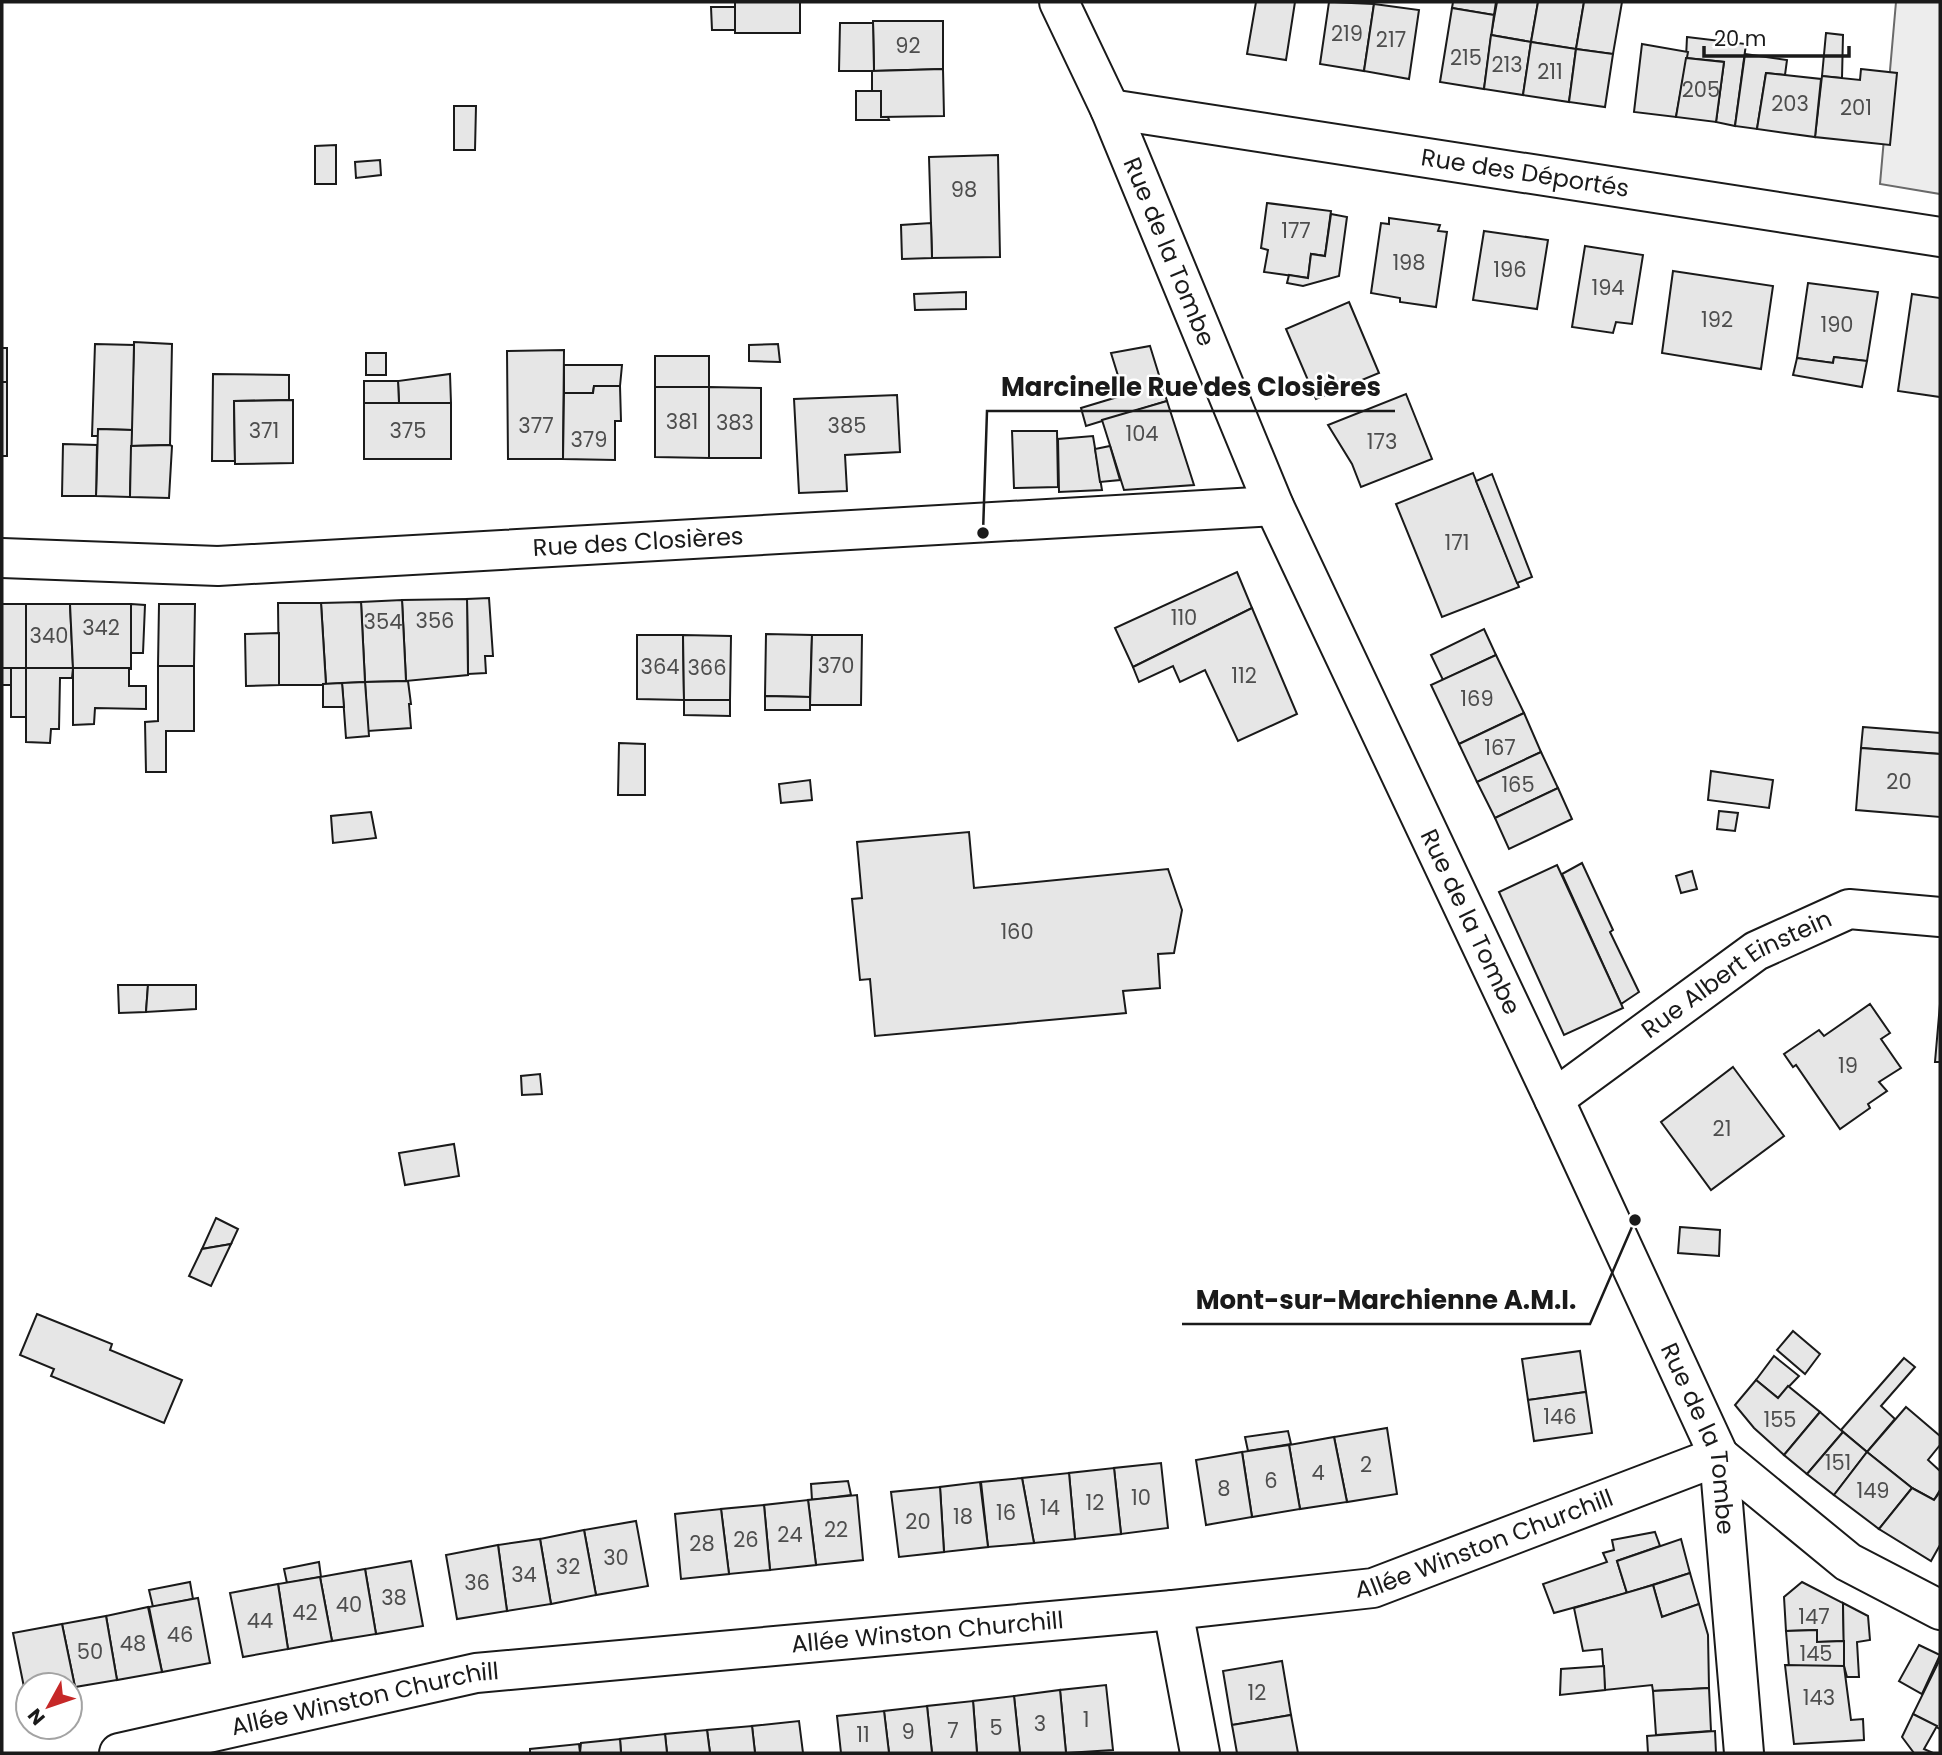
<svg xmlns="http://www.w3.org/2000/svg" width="1942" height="1755" viewBox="0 0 1942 1755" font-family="Poppins,sans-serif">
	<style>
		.green { fill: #ededed; stroke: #6a6a6a; stroke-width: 2 }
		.building { fill: #e6e6e6; stroke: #1a1a1a; stroke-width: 2 }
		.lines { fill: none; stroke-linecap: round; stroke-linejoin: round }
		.minor-casing { stroke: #1a1a1a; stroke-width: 42 }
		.minor { stroke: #fff; stroke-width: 38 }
		.labels { text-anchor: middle; stroke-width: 5; stroke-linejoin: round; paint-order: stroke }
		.number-label { font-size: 21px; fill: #4d4d4d }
		.street-label { font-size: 24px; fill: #1a1a1a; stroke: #fff }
		.leader { fill: none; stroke: #1a1a1a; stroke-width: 2.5 }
		.callout-dot { fill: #1a1a1a; stroke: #fff; stroke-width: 2.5 }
		.callout-label { font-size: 26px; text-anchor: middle; font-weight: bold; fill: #1a1a1a; stroke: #fff; stroke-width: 5; stroke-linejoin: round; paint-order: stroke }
	</style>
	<rect width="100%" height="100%" fill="#fff"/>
	<polygon class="green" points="1896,2 1940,2 1940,194 1880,184"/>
	<g class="building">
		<rect x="735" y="2" width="65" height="31"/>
		<polygon points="1256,2 1295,2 1286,60 1247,54"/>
		<polygon points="1329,2 1374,4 1364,71 1320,64"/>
		<polygon points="1453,2 1496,2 1494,15 1452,8"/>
		<polygon points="1497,2 1538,2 1531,42 1491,35"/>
		<polygon points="1538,2 1584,2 1576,49 1531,42"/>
		<polygon points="1584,2 1622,2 1613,54 1576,49"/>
		<polygon points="1374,4 1419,10 1409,79 1364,71"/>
		<polygon points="711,7 735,7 735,30 712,30"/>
		<polygon points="1452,8 1494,15 1484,89 1440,82"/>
		<polygon points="873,21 943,21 943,69 874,71"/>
		<polygon points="840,23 873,23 874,71 839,71"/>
		<polygon points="1826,33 1843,35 1842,78 1822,76"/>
		<polygon points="1491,35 1531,42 1523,95 1484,89"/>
		<polygon points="1687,37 1746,44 1735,126 1716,122 1724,62 1686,58"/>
		<polygon points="1531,42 1576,49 1569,102 1523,95"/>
		<polygon points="1642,44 1688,52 1676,117 1634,112"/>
		<polygon points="1576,49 1613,54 1605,107 1569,102"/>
		<polygon points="1745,54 1787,60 1785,75 1766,73 1757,129 1735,126"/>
		<polygon points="1686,58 1724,62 1716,122 1676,117"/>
		<polygon points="943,69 944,116 881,117 881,91 872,91 872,71"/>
		<polygon points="1861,69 1897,73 1890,145 1815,137 1822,76 1860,80"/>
		<polygon points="1766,73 1821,79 1815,137 1757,129"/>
		<polygon points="856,91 881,91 881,117 888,117 889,120 856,120"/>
		<polygon points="454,106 476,106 475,150 454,150"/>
		<polygon points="336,145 336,184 315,184 315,146"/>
		<polygon points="998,155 1000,257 932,258 929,157"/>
		<polygon points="380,160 381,175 356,178 355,162"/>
		<polygon points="1267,203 1331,211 1325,256 1311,254 1308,278 1264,272 1268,250 1261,248"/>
		<polygon points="1331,214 1347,217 1339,276 1303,286 1287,283 1289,275 1308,278 1311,254 1325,256"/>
		<polygon points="1389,218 1440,225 1438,231 1447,232 1436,307 1400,302 1400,298 1371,293 1381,223 1389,224"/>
		<polygon points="931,223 932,258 902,259 901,225"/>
		<polygon points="1484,231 1548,240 1537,309 1473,300"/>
		<polygon points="1585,246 1643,255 1632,324 1616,322 1613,333 1572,327"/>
		<polygon points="1673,271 1773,286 1761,369 1662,353"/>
		<polygon points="1808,283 1878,292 1867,361 1834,357 1833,363 1797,358"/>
		<polygon points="966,292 966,309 915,310 914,294"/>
		<polygon points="1912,294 1940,298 1940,397 1898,391"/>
		<polygon points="1349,302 1379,373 1316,399 1286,329"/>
		<polygon points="134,342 172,344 170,445 131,446"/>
		<polygon points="95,344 134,345 132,430 98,429 98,436 92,436"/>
		<polygon points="778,344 780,362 749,361 749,345"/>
		<polygon points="1150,346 1167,401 1086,426 1081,408 1124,395 1111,353"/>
		<rect x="2" y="348" width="5" height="34"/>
		<polygon points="564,350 563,459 508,459 507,351"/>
		<rect x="366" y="353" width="20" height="22"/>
		<rect x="655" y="356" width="54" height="31"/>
		<polygon points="1834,357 1867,361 1862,387 1793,375 1797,358 1833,363"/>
		<polygon points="564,365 622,365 620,386 594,386 593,393 564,393"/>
		<polygon points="213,374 289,375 289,400 234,401 235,461 212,461"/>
		<polygon points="450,374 451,403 399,403 398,381"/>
		<polygon points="364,381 398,381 399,403 364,403"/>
		<rect x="2" y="382" width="5" height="74"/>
		<polygon points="594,386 620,386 621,421 615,421 615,460 563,459 564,393 593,393"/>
		<polygon points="655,387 709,387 709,458 655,457"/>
		<polygon points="709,387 761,388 761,458 709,458"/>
		<polygon points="1406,394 1432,459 1361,487 1352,464 1328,425"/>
		<polygon points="897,395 900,452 845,455 847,491 799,493 794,399"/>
		<polygon points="293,400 293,463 235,464 234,401"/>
		<polygon points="1167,401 1194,485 1124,490 1102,420"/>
		<rect x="364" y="403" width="87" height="56"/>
		<polygon points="98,429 132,430 130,497 96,496"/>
		<polygon points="1012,431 1057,431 1058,487 1014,488"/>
		<polygon points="1093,436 1102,490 1059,492 1058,439"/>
		<polygon points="63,444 97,445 96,496 62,496"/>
		<polygon points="170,445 172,446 169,498 130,497 131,446"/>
		<polygon points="1110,446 1120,480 1100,482 1095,449"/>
		<polygon points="1473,473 1519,587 1442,617 1396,504"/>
		<polygon points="1492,474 1532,577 1517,583 1476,481"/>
		<polygon points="1237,572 1252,608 1133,667 1115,628"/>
		<polygon points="489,598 493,656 485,656 486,673 468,674 467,599"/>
		<polygon points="467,599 468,675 406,681 402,600"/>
		<polygon points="402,600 406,681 365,682 361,602"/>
		<polygon points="361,602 365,682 326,684 321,603"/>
		<polygon points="278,603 321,603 326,685 279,685"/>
		<rect x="2" y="604" width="24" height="64"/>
		<polygon points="26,604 70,604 73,668 26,668"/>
		<polygon points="70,604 131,604 131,669 73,668"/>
		<polygon points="131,604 145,605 143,653 131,653"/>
		<polygon points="159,604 195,604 194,666 158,666"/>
		<polygon points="1252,608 1297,714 1238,741 1205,670 1180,682 1173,666 1139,682 1133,667"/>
		<polygon points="1484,629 1496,655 1443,680 1431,655"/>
		<polygon points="279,633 279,685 246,686 245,634"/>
		<polygon points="766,634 812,635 810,697 765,696"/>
		<polygon points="637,635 683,635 684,700 637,699"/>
		<polygon points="683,635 731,636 730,700 684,700"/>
		<polygon points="812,635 862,635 861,705 810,705"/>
		<polygon points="1496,655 1524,713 1459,744 1431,685"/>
		<polygon points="158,666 194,666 194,731 166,731 166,772 146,772 145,722 158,721"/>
		<rect x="2" y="668" width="9" height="17"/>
		<rect x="11" y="668" width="15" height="49"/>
		<polygon points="26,668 73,668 72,678 60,678 59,729 51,729 50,743 26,742"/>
		<polygon points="73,668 129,668 129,686 146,686 146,709 95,708 94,724 73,725"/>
		<polygon points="408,681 411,704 409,704 411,728 368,731 365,682"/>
		<polygon points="365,682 369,736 346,738 342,683"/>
		<polygon points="342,683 344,707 323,707 323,684"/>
		<polygon points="765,696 810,697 810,710 765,710"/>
		<polygon points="684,700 730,700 730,716 684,715"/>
		<polygon points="1524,713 1541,752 1477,782 1459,744"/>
		<polygon points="1863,727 1940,733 1940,754 1861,748"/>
		<polygon points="619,743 645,744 645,795 618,795"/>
		<polygon points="1861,748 1940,754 1940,817 1856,810"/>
		<polygon points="1541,752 1558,788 1495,818 1477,782"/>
		<polygon points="1711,771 1773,780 1769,808 1708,800"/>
		<polygon points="810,780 812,800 781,803 779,784"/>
		<polygon points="1558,788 1572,819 1509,849 1495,818"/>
		<polygon points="1719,811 1738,813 1735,831 1717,829"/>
		<polygon points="371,812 376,838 333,843 331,816"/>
		<polygon points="969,832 974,888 1168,869 1182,910 1174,953 1158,954 1160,988 1123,991 1126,1013 875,1036 870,979 860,980 852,899 862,898 857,842"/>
		<polygon points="1582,863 1613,930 1610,932 1639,992 1621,1004 1562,874"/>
		<polygon points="1557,865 1623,1008 1564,1035 1499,892"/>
		<polygon points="1692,871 1697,889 1681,893 1676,876"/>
		<polygon points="118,985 148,985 146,1012 119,1013"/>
		<polygon points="148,985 196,985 196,1009 146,1012"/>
		<polygon points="1870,1004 1890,1033 1881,1039 1901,1068 1879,1082 1887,1091 1868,1104 1870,1108 1840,1129 1796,1065 1793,1067 1784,1054 1819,1030 1824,1036"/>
		<polygon points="1940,1004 1940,1062 1935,1062"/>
		<polygon points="1733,1067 1784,1136 1711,1190 1661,1122"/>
		<polygon points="540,1074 542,1094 522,1095 521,1076"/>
		<polygon points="454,1144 459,1176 405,1185 399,1153"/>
		<polygon points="216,1218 238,1229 231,1244 202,1249"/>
		<polygon points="1680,1227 1720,1230 1719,1256 1678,1253"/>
		<polygon points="231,1244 211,1286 189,1276 202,1249"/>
		<polygon points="37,1314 112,1344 110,1350 182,1380 164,1423 51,1376 54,1369 20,1355"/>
		<polygon points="1793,1331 1820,1354 1805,1374 1777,1350"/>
		<polygon points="1580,1351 1586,1392 1528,1400 1522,1359"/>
		<polygon points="1774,1356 1799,1376 1778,1398 1756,1380"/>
		<polygon points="1904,1358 1915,1367 1881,1406 1895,1419 1867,1452 1841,1430"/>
		<polygon points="1756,1380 1778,1398 1788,1386 1820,1412 1784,1455 1754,1428 1735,1405"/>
		<polygon points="1586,1392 1592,1433 1534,1441 1528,1400"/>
		<polygon points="1906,1407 1940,1436 1940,1445 1928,1460 1940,1471 1940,1490 1934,1500 1912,1488 1867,1452"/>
		<polygon points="1820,1412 1843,1432 1807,1474 1784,1455"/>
		<polygon points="1387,1428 1397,1494 1347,1502 1334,1437"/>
		<polygon points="1288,1431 1291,1444 1248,1451 1245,1437"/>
		<polygon points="1843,1432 1867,1452 1834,1495 1807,1474"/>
		<polygon points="1334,1437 1347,1502 1300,1509 1289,1445"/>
		<polygon points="1289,1445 1300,1509 1252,1517 1242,1452"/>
		<polygon points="1242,1452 1252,1517 1206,1525 1196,1460"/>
		<polygon points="1867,1452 1912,1488 1879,1529 1834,1495"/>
		<polygon points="1161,1463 1168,1528 1121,1534 1114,1468"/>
		<polygon points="1114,1468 1121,1534 1075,1539 1069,1473"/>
		<polygon points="1069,1473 1075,1539 1034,1543 1022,1478"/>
		<polygon points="1022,1478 1034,1543 988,1547 981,1482"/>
		<polygon points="848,1481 851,1495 812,1500 811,1484"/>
		<polygon points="980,1482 988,1547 944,1552 940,1487"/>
		<polygon points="940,1487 944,1552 899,1557 891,1492"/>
		<polygon points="1912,1488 1934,1500 1940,1492 1940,1545 1931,1561 1879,1529"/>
		<polygon points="857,1495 863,1560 816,1565 808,1500"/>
		<polygon points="808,1500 816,1565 770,1570 764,1505"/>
		<polygon points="764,1505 770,1570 729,1574 721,1509"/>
		<polygon points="721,1509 729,1574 681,1579 675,1514"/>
		<polygon points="636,1521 648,1586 596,1595 584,1530"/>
		<polygon points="584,1530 596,1595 551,1604 540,1539"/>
		<polygon points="1655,1532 1660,1546 1617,1561 1627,1593 1554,1613 1543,1584 1607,1562 1603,1553 1614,1550 1612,1540"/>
		<polygon points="540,1539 551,1604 507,1611 498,1545"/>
		<polygon points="1681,1539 1690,1573 1627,1593 1617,1561"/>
		<polygon points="498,1545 507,1611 457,1619 446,1555"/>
		<polygon points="411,1561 423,1626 376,1634 365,1569"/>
		<polygon points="319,1562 321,1577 287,1583 284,1569"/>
		<polygon points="365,1569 376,1634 332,1641 320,1577"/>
		<polygon points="1690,1573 1699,1604 1662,1617 1653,1585"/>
		<polygon points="320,1577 332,1641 288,1649 278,1584"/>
		<polygon points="190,1582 193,1599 153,1607 149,1590"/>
		<polygon points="1802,1582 1843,1603 1844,1641 1817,1642 1817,1630 1786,1631 1784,1597"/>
		<polygon points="278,1584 288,1649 243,1657 230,1593"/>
		<polygon points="1653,1585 1662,1617 1699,1604 1708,1635 1709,1688 1653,1691 1652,1685 1605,1690 1602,1649 1583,1651 1574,1608"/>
		<polygon points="198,1598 210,1663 162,1672 149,1607"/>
		<polygon points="1843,1603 1868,1616 1870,1640 1857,1642 1859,1677 1847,1677 1844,1666"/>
		<polygon points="148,1607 162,1672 117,1680 106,1616"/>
		<polygon points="106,1616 117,1680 75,1687 62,1624"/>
		<polygon points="62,1624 75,1687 70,1688 70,1685 28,1685 28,1696 26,1697 13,1633"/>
		<polygon points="1817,1630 1817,1642 1844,1641 1844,1666 1789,1667 1786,1631"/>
		<polygon points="1919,1645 1940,1655 1922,1694 1899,1681"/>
		<polygon points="1940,1659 1940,1729 1913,1714"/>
		<polygon points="1282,1661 1291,1715 1232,1725 1223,1671"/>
		<polygon points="1785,1665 1844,1666 1851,1720 1863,1719 1864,1740 1794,1744"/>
		<polygon points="1604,1666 1605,1690 1560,1695 1561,1669"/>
		<polygon points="1106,1685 1113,1750 1066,1753 1060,1690"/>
		<polygon points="1709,1688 1711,1731 1656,1735 1653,1691"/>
		<polygon points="1060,1690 1066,1753 1020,1753 1014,1696"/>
		<polygon points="1014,1696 1020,1753 977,1753 973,1701"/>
		<polygon points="973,1701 977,1753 932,1753 927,1706"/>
		<polygon points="927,1706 932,1753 889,1753 884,1711"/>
		<polygon points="884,1711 889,1753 841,1753 837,1716"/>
		<polygon points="1913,1714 1937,1726 1924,1749 1933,1753 1914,1753 1902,1737"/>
		<polygon points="1291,1715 1298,1753 1237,1753 1232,1725"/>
		<polygon points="799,1721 803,1753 755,1753 752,1726"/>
		<polygon points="752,1726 755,1753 710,1753 707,1730"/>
		<polygon points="707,1730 710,1753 667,1753 665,1734"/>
		<polygon points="1715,1731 1716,1753 1648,1753 1647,1736"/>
		<polygon points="665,1734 667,1753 621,1753 620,1739"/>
		<polygon points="620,1739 621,1753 580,1753 581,1743"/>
		<polygon points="579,1744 580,1753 530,1753 530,1749"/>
	</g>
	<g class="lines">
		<g class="minor-casing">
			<g id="minor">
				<path id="s1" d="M1059,2L1110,109L1274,506L1554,1099L1719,1456L1744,1753"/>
				<path id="s2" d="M1110,109L1940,237"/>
				<path id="s3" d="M2,558L218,566L1274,506"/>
				<path id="s4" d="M1554,1099L1756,951L1849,909L1940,917"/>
				<polyline points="1719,1456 1848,1562 1940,1610"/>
				<polyline points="1173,1610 1200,1753"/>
				<path id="s5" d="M119,1753L476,1673L1173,1610L1373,1588L1719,1456"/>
			</g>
		</g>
		<use href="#minor" class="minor"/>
	</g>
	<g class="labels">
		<g class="number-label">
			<text x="1347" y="41">219</text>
			<text x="1391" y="47">217</text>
			<text x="908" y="53">92</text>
			<text x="1466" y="65">215</text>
			<text x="1507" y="72">213</text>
			<text x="1550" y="79">211</text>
			<text x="1701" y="97">205</text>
			<text x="1790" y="111">203</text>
			<text x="1856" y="115">201</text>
			<text x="964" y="197">98</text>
			<text x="1296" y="238">177</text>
			<text x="1409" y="270">198</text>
			<text x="1510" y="277">196</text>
			<text x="1608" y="295">194</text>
			<text x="1717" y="327">192</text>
			<text x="1837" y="332">190</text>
			<text x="682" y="429">381</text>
			<text x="735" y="430">383</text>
			<text x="536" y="433">377</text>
			<text x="847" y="433">385</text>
			<text x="264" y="438">371</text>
			<text x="408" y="438">375</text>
			<text x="1142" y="441">104</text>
			<text x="589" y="447">379</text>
			<text x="1382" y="449">173</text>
			<text x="1457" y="550">171</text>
			<text x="1184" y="625">110</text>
			<text x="435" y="628">356</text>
			<text x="383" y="629">354</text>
			<text x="101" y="635">342</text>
			<text x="49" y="643">340</text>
			<text x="836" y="673">370</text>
			<text x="660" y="674">364</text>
			<text x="707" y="675">366</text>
			<text x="1244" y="683">112</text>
			<text x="1477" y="706">169</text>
			<text x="1500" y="755">167</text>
			<text x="1899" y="789">20</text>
			<text x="1518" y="792">165</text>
			<text x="1017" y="939">160</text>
			<text x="1848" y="1073">19</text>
			<text x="1722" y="1136">21</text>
			<text x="1560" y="1424">146</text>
			<text x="1780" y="1427">155</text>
			<text x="1838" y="1470">151</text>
			<text x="1366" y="1472">2</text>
			<text x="1318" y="1480">4</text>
			<text x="1271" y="1488">6</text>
			<text x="1224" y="1496">8</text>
			<text x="1873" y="1498">149</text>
			<text x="1141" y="1505">10</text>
			<text x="1095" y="1510">12</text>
			<text x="1050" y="1515">14</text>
			<text x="1006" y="1520">16</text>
			<text x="963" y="1524">18</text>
			<text x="918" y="1529">20</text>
			<text x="836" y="1537">22</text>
			<text x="790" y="1542">24</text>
			<text x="746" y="1547">26</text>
			<text x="702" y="1551">28</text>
			<text x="616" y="1565">30</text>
			<text x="568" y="1574">32</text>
			<text x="524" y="1582">34</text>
			<text x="477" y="1590">36</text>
			<text x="394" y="1605">38</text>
			<text x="349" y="1612">40</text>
			<text x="305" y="1620">42</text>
			<text x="1814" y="1624">147</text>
			<text x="260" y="1628">44</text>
			<text x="180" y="1642">46</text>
			<text x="133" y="1651">48</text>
			<text x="90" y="1659">50</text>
			<text x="1816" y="1661">145</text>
			<text x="1257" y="1700">12</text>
			<text x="1819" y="1705">143</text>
			<text x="1086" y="1727">1</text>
			<text x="1040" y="1731">3</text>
			<text x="996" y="1735">5</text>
			<text x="953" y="1738">7</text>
			<text x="908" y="1739">9</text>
			<text x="863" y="1742">11</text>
		</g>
		<g class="street-label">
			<text dy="8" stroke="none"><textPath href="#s2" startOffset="420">Rue des Déportés</textPath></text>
			<text dy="8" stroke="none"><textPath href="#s1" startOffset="273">Rue de la Tombe</textPath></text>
			<text dy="8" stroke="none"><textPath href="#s3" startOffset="637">Rue des Closières</textPath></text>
			<text dy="8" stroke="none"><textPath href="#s1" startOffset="1008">Rue de la Tombe</textPath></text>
			<text dy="8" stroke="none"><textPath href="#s4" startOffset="222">Rue Albert Einstein</textPath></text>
			<text dy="8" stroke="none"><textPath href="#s1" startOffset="1575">Rue de la Tombe</textPath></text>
			<text dy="8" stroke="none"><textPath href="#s5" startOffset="1386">Allée Winston Churchill</textPath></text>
			<text dy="8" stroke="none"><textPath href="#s5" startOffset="819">Allée Winston Churchill</textPath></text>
			<text dy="8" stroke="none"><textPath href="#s5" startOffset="252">Allée Winston Churchill</textPath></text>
		</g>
	</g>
	<path class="leader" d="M983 533L987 411H1395M1635 1220L1590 1324H1182"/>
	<g class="callout-dot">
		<circle cx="983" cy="533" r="7"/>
		<circle cx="1635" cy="1220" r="7"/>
	</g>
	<g class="callout-label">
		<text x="1191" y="396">Marcinelle Rue des Closières</text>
		<text x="1386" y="1309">Mont-sur-Marchienne A.M.I.</text>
	</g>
	<rect width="1942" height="1755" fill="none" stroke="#1a1a1a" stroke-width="7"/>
	<g transform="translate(49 1706) rotate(230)"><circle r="33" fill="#ffffff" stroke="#a3a3a3" stroke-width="2"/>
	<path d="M0-5L12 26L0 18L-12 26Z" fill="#c62828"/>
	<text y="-10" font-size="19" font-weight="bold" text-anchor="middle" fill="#1a1a1a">N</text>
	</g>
	<path d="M1704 46v10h145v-10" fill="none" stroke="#1a1a1a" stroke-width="3.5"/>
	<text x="1714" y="46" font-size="21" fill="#1a1a1a" stroke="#ffffff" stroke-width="5" paint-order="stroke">20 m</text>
</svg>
